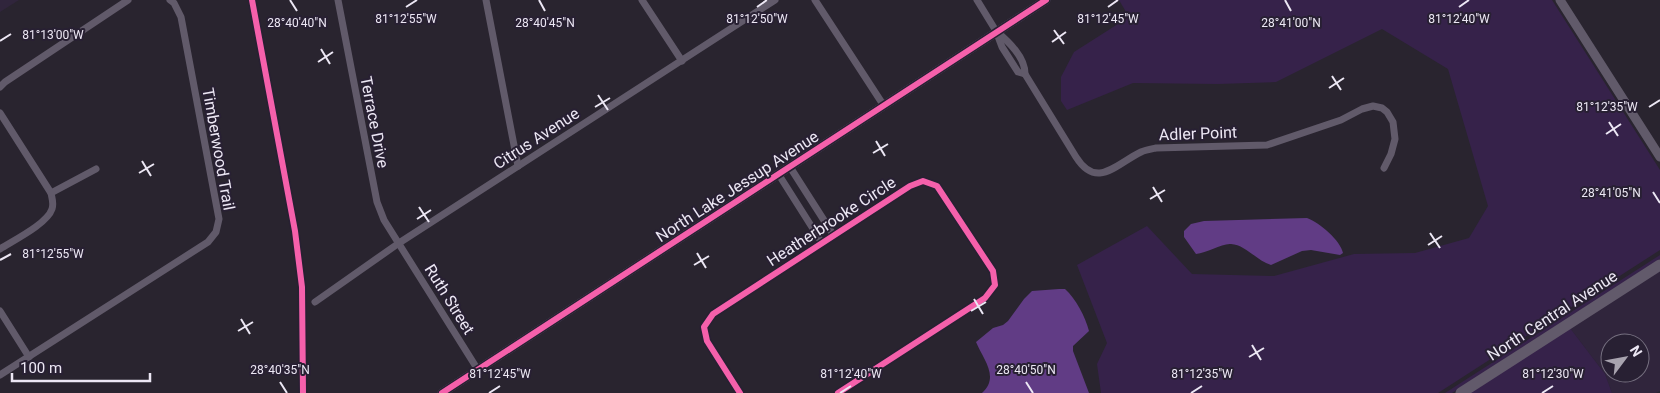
<svg xmlns="http://www.w3.org/2000/svg" width="1660" height="393" viewBox="0 0 1660 393" font-family="Roboto,sans-serif">
	<style>
		.built { fill: #30253c; fill-rule: evenodd }
		.green { fill: #36224a }
		.water { fill: #613c85 }
		.lines { fill: none; stroke-linecap: round; stroke-linejoin: round }
		.minor { stroke: #615a6a; stroke-width: 7 }
		.tertiary { stroke: #615a6a; stroke-width: 9 }
		.primary { stroke: #625a6b; stroke-width: 11 }
		.cycleway-casing { stroke: #282033; stroke-width: 9 }
		.cycleway { stroke: #f560ab; stroke-width: 6 }
		.ticks { fill: none; stroke: #ece7f4; stroke-width: 2 }
		.labels { text-anchor: middle; stroke-width: 4; stroke-linejoin: round; paint-order: stroke }
		.street-label { font-size: 16px; fill: #ece7f4; stroke: #282033 }
		.ticks-label { font-size: 12px; text-anchor: middle; fill: #ece7f4; stroke: #282033; stroke-width: 4; stroke-linejoin: round; paint-order: stroke }
	</style>
	<rect width="100%" height="100%" fill="#29242f"/>
	<g class="built">
		<polygon points="0,0 19,0 0,12"/>
		<path d="M1660,270V391L1656,393H1612L1605,374L1570,328ZM1610,343H1640V373H1610Z"/>
	</g>
	<g class="green">
		<polygon points="1119,0 1552,0 1660,170 1660,250 1438,393 1101,393 1097,364 1107,343 1077,265 1147,226 1192,274 1274,276 1354,254 1415,253 1469,238 1488,206 1448,69 1382,29 1276,82 1218,84 1133,83 1067,110 1061,101 1061,77 1074,52 1129,17"/>
		<polygon points="1660,255 1660,259 1452,393 1445,393"/>
		<polygon points="1570,328 1605,374 1612,393 1470,393"/>
	</g>
	<g class="water">
		<path d="M1307,218C1319,222 1341,241 1343,253L1340,255L1311,250L1302,251L1271,265C1257,261 1246,245 1231,244C1222,243 1207,253 1196,254L1184,237V231L1191,224L1204,221Z"/>
		<path d="M1059,289H1065C1076,299 1085,316 1089,331L1073,346V351L1089,393H982C1000,377 983,359 976,342L993,328L1003,325L1008,321L1024,299L1032,291Z"/>
	</g>
	<g class="lines">
		<g class="minor">
			<polyline points="338,0 377,202 384,220 478,370"/>
			<polyline points="486,0 518,166"/>
			<polyline points="642,0 682,61"/>
			<polyline points="815,0 884,106"/>
			<path d="M977,0L996,31L1002,47L1018,72L1025,74L1076,157C1097,190 1116,164 1141,152C1145,150 1151,149 1156,148L1267,145L1341,120L1362,109L1373,106L1382,108L1387,112L1393,122L1395,139L1391,154L1384,168"/>
			<path d="M996,31C1009,42 1025,57 1025,74"/>
			<polyline points="0,87 5,82 128,0"/>
			<path d="M0,113L51,193C52,199 54,203 52,209C47,224 14,240 0,249"/>
			<polyline points="790,167 834,236"/>
			<polyline points="779,175 822,243"/>
			<polyline points="51,193 96,169"/>
			<polyline points="315,302 399,243 775,0"/>
			<polyline points="0,311 29,357"/>
			<polyline points="0,375 208,242 216,232 219,219 181,17 174,3 170,0"/>
			<polyline points="740,393 707,341 704,327 713,314 910,186 923,181 937,186 993,271 995,285 985,298 838,393"/>
		</g>
		<g class="tertiary">
			<polyline points="1560,0 1660,157"/>
			<path d="M442,393C644,263 844,130 1046,0"/>
		</g>
		<polyline class="primary" points="1461,393 1660,265"/>
		<g class="cycleway-casing">
			<g id="cycleway">
				<polyline points="252,0 295,231 302,287 303,393"/>
				<path d="M442,393C644,263 844,130 1046,0"/>
				<polyline points="740,393 707,341 704,327 713,314 910,186 923,181 937,186 993,271 995,285 985,298 838,393"/>
			</g>
		</g>
		<use href="#cycleway" class="cycleway"/>
	</g>
	<path class="ticks" d="M290,0L297,11M539,0L545,11M1285,0L1291,11M406,7L417,0M757,7L767,0M1108,7L1118,0M1459,7L1469,0M1054,30L1064,44M0,41L11,34M1052,42L1066,32M321,49L330,64M318,62L333,52M1332,76L1341,90M1329,88L1344,78M598,95L608,110M595,107L610,98M1649,107L1660,100M1609,122L1618,136M1606,134L1621,124M876,141L885,156M873,153L888,144M142,161L151,176M139,173L154,164M1153,187L1162,202M1653,192L1660,203M1150,199L1165,190M419,207L429,222M417,219L431,210M1430,233L1440,248M1428,245L1442,236M697,253L706,268M0,260L11,254M694,265L709,256M974,299L983,314M971,311L986,302M241,319L250,334M238,331L253,322M1252,345L1261,360M1249,357L1264,348M280,382L287,393M1026,382L1033,393M489,393L500,386M840,393L851,386M1191,393L1202,386M1542,393L1553,386"/>
	<g class="labels">
		<g class="street-label">
			<text transform="translate(375 122) rotate(79)" y="6">Terrace Drive</text>
			<text transform="translate(1198 133) rotate(-2)" y="6">Adler Point</text>
			<text transform="translate(536 138) rotate(-33)" y="6">Citrus Avenue</text>
			<text transform="translate(219 149) rotate(80)" y="6">Timberwood Trail</text>
			<text transform="translate(737 186) rotate(-33)" y="6">North Lake Jessup Avenue</text>
			<text transform="translate(831 221) rotate(-33)" y="6">Heatherbrooke Circle</text>
			<text transform="translate(450 299) rotate(58)" y="6">Ruth Street</text>
			<text transform="translate(1552 315) rotate(-33)" y="6">North Central Avenue</text>
		</g>
	</g>
	<g class="ticks-label">
		<text x="406" y="23">81°12'55"W</text>
		<text x="757" y="23">81°12'50"W</text>
		<text x="1459" y="23">81°12'40"W</text>
		<text x="1108" y="23">81°12'45"W</text>
		<text x="297" y="27">28°40'40"N</text>
		<text x="545" y="27">28°40'45"N</text>
		<text x="1291" y="27">28°41'00"N</text>
		<text x="53" y="39">81°13'00"W</text>
		<text x="1607" y="111">81°12'35"W</text>
		<text x="1611" y="197">28°41'05"N</text>
		<text x="53" y="258">81°12'55"W</text>
		<text x="280" y="374">28°40'35"N</text>
		<text x="1026" y="374">28°40'50"N</text>
		<text x="500" y="378">81°12'45"W</text>
		<text x="851" y="378">81°12'40"W</text>
		<text x="1202" y="378">81°12'35"W</text>
		<text x="1553" y="378">81°12'30"W</text>
	</g>
	<g transform="translate(1625 358) rotate(58)"><circle r="24" fill="#282033" stroke="#767080"/>
	<path d="M0-4L9 19L0 12L-9 19Z" fill="#a8a3af"/>
	<text y="-8" font-size="14" font-weight="bold" text-anchor="middle" fill="#ece7f4">N</text>
	</g>
	<path d="M12 373v8h138v-8" fill="none" stroke="#ece7f4" stroke-width="2.5"/>
	<text x="20" y="373" font-size="15" fill="#ece7f4" stroke="#282033" stroke-width="4" paint-order="stroke">100 m</text>
</svg>
